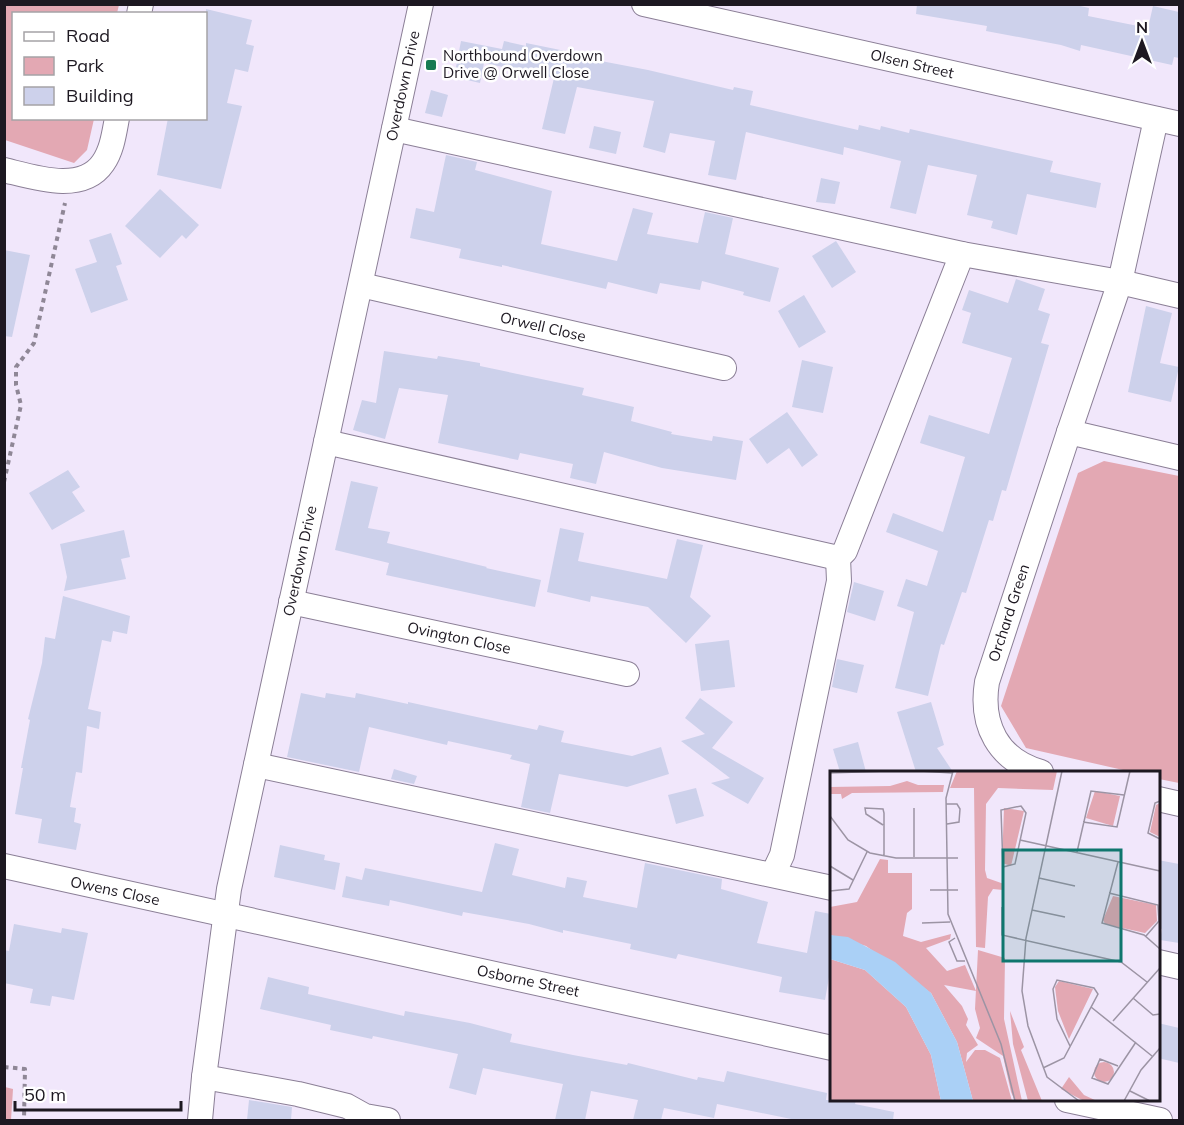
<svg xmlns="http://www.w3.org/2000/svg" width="1184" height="1125" viewBox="0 0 1184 1125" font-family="Mulish,sans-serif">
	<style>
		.green { fill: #e3a8b3 }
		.building { fill: #cdd1eb }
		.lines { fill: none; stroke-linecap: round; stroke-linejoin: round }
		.minor-casing { stroke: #8b7f96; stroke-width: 26 }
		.path { stroke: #8f8796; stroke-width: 4; stroke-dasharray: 4.5 4.5; stroke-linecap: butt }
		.minor { stroke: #fff; stroke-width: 24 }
		.poi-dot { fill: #177b53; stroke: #fff; stroke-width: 2 }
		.labels { text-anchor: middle; stroke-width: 5; stroke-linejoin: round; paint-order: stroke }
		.poi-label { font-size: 15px; fill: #1d1821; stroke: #fff; text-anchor: start }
		.street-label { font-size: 15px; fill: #1d1821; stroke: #fff }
		.inset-road { fill: none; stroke: #9c94a4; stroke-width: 1.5 }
		.view { fill: #0f766e; fill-opacity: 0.15; stroke: #0f766e; stroke-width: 3 }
		.inset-edge { fill: none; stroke: #1d1821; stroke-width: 3 }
	</style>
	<rect width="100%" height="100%" fill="#f1e7fb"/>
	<g class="green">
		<polygon points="5,4 119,5 117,13 14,14 14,118 94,119 87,150 74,163 5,140"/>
		<polygon points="1104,461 1179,476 1179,783 1159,779 1158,772 1132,772 1026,748 1001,706 1078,473"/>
		<polygon points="5,1087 13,1089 11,1120 5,1120"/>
	</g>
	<g class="building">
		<polygon points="917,4 1072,4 1089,8 1088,16 1148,28 1153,6 1179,12 1179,58 1174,57 1172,65 1081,45 1080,51 1061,45 986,31 987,26 916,14"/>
		<polygon points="206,9 252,20 246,44 254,46 248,72 235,69 227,103 242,106 221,189 157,175 168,118 206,118"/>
		<polygon points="461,41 502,49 504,41 526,46 526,43 580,54 601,59 601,61 648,70 733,90 734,87 753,91 750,105 810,119 858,130 859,125 880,130 881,126 909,133 910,129 1053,161 1050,172 1101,183 1096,208 1027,194 1017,235 991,228 993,221 967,215 977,175 928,165 916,214 890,208 901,161 844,147 843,155 746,132 736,180 708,175 715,141 670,133 665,153 643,147 654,101 577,87 565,134 542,129 554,78 484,63 480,83 454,77"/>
		<polygon points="431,90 448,95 442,117 425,113"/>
		<polygon points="594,126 621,132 616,154 589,148"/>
		<polygon points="446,155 477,162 475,170 552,191 541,244 617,261 633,208 653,213 647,234 698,243 705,212 733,218 725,254 779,268 770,302 743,295 744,292 702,281 700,290 660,283 657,294 608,282 606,289 502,265 502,267 459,258 461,249 410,238 416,208 434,212"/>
		<polygon points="821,178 840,182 835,204 816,202"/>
		<polygon points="160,189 199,225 186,239 182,235 160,258 125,226"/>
		<polygon points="111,233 122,264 116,266 128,300 91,313 75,269 97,262 89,240"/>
		<polygon points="836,241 856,272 832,288 812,256"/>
		<polygon points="4,250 30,255 12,337 4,336"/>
		<polygon points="1016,279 1045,289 1038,310 1050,314 1041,343 1049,345 1034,396 1006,491 1002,490 993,521 989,520 966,593 962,592 944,645 941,644 928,696 895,688 914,612 897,606 906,579 927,586 938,551 886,532 893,513 943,532 965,457 920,443 929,415 989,434 1012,358 962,343 971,313 962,310 969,290 1008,303"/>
		<polygon points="804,295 826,332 799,348 778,311"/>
		<polygon points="1146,306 1172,313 1160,363 1179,367 1171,402 1128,392"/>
		<polygon points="384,351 437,359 438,356 480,363 480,366 584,388 582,395 634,407 631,421 672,432 671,434 712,441 713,436 743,441 736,480 662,468 604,452 596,484 570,478 573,464 520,453 518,460 438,443 448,395 399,388 385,439 353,430 362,400 376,403"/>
		<polygon points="802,360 833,367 823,413 792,407"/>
		<polygon points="787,412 818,455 802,467 789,448 767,464 749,439"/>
		<polygon points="68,470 80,487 72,492 85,511 52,530 29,493"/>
		<polygon points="351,481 378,487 368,528 390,532 387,543 487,567 486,568 541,580 535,607 386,575 389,563 335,550"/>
		<polygon points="560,528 584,533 578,561 667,579 677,539 703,545 690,597 711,616 686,643 648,607 591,596 590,602 547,592"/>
		<polygon points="124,530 130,557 121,559 126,579 64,591 67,577 60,544"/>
		<polygon points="854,582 884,591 875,621 847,612"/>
		<polygon points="63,596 130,616 127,634 113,631 111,642 102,640 88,709 101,712 99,729 87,726 82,773 76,772 70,807 76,808 74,822 81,824 76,850 38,843 42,819 15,814 23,768 21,768 30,720 28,719 42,663 45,637 55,639"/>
		<polygon points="729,640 735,687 701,691 695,644"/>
		<polygon points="837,659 864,665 857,693 832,687"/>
		<polygon points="301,693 325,698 326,693 355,698 356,693 408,704 408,702 537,730 539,725 564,731 561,742 632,756 661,747 669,774 627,787 559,774 550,813 521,807 530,764 510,759 512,755 448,741 447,745 369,727 359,772 287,757"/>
		<polygon points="700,698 733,722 712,748 764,778 748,804 711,783 730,778 681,741 705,734 685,718"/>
		<polygon points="931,702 944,745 937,748 953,772 916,772 897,712"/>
		<polygon points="858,742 866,772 840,772 833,749"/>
		<polygon points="394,769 417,776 414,784 391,779"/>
		<polygon points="696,788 704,816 676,824 668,795"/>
		<polygon points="495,843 519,849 512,875 565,888 567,877 587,881 583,897 637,908 645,863 722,879 721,889 768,902 757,943 807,953 815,911 831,914 831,966 825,1000 779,992 782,977 678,954 676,959 630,949 631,944 563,930 563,933 529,924 463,912 462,916 390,900 389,906 342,897 346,876 362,880 365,868 482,892"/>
		<polygon points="280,845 325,855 324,860 340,863 335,890 274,877"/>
		<polygon points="1158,860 1179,864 1179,943 1160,940 1162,929 1158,928"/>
		<polygon points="14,924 61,933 62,928 88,933 74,1000 52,996 50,1006 30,1003 33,989 4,983 4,950 9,951"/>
		<polygon points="268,977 309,987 308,994 404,1016 405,1011 470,1023 512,1034 510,1042 573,1055 627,1065 628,1063 697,1080 698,1077 724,1082 727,1071 827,1093 826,1100 856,1100 855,1104 894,1112 893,1120 796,1120 717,1104 714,1118 664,1108 661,1120 633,1120 638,1100 591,1091 585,1120 555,1120 563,1084 483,1068 476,1095 449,1088 458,1054 373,1036 372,1039 330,1030 331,1025 260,1009"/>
		<polygon points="1158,1023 1179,1028 1179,1063 1158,1058"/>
		<polygon points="249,1100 292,1107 291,1120 247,1120"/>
	</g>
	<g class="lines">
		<g class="minor-casing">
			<g id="minor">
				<polyline points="644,4 1180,124"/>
				<polyline points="139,14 141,4"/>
				<polyline points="394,129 962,254 1120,282 1180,296"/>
				<path d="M4,170C33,177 82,194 103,163C112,150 114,134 117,118"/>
				<polyline points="361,285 724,368"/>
				<polyline points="1069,432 1180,458"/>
				<polyline points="326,442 838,558"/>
				<polyline points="291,602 627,674"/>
				<polyline points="256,765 832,888"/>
				<path d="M1041,772C998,760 980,725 987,682L1069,432L1120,282L1156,119"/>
				<polyline points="1158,799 1180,804"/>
				<polyline points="4,866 832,1048"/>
				<polyline points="773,874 782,855 839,581 838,558 845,551 962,254"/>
				<polyline points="1158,962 1180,967"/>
				<polyline points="204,1077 298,1094 347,1106 365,1116 388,1120"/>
				<polyline points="1067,1100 1160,1120"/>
				<polyline points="200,1120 204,1077 229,889 421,4"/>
			</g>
		</g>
		<g class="path">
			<polyline points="4,482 21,405 16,385 16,367 34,343 65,203"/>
			<polyline points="4,1067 25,1069 24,1120"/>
		</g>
		<use href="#minor" class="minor"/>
	</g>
	<rect class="poi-dot" x="425" y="59" width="12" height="12" rx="3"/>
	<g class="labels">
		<g class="poi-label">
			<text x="443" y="61">Northbound Overdown<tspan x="443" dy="17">Drive @ Orwell Close</tspan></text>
		</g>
		<g class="street-label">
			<text transform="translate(912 64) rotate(13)" y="5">Olsen Street</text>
			<text transform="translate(403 86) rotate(-78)" y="5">Overdown Drive</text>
			<text transform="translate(543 327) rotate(13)" y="5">Orwell Close</text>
			<text transform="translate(300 561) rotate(-78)" y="5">Overdown Drive</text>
			<text transform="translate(1009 613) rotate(-72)" y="5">Orchard Green</text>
			<text transform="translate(459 638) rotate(12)" y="5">Ovington Close</text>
			<text transform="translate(115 891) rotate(12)" y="5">Owens Close</text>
			<text transform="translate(528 981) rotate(12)" y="5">Osborne Street</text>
		</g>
	</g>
	<g transform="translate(830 771)">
		<rect width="330" height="330" fill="#f1e7fb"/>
		<path d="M127,0H227L223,19L168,17L156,33L155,99L157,107L174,113L173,119L163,118L158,126L155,177L146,176L144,17H120ZM77,10L88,14H114L113,21L22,22L12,28L11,23H0V16L60,15ZM265,20L290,25L283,55L256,47ZM330,32V66L320,61L326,34ZM174,37L194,40L181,95L172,92ZM50,88L58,89V102H82V138L77,142L73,165L91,171L121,163L120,168L96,177L117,200L135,194L146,220L114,214L132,235L138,248L136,254L148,274L137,282L136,291L145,279H155L170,287L182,330H143L127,271L101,222L36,175L0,164V136L27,131ZM283,125L326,134L327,150L315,162L275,153L273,149ZM148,179L175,187L174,248L192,330H185L181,321L173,285L146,267L150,257L145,238ZM0,188L35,199L76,236L101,284L111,330H0ZM229,210L263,218L239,268L228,240L225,216ZM180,240L194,276L191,279L212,330H198L183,273ZM264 301a10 10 0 1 1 20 0a10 10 0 1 1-20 0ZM239,306L254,324L267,330H254L231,318Z" fill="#e3a8b3"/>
		<path d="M0,164L18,166L65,191L101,222L127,271L143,330H111L101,284L76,236L35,199L0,188Z" fill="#aad0f6"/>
		<path class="inset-road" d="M90,0L122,2M123,0L116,27L118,143L171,273L185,330M232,0L196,167L192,220L198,255L217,306L249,330M0,2L58,0M330,30L325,32L318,62L330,68M116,33H127L130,38L129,51L117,53M191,35L196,42L185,93L173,96L171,39ZM84,37V86M0,45L18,69L40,82L66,87H128M253,51L287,56L300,0M53,54L36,43L35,37L53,38L54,42V85M190,69L330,100M247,81L261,20L294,24M288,91L272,152L314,164L330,178M0,95L23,109M209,107L245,115M100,119H128M0,120L19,118L37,81M279,122L328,134L329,150L316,165M172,136V164L291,191L317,211M202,139L235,146M92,152L120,151M125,167L119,171L127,190H135M303,227L323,244L330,243M261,236L322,285M283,250L330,197M288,295L270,288L262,307L278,313L306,271M213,297L234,287L268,223L264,217L227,209L223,218L227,248L240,275M300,320L320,330M294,330L311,299L330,277"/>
		<path class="view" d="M173,79H291V190H173Z"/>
		<rect width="330" height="330" class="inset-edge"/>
	</g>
	<rect width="1184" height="1125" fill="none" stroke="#1d1821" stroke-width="12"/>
	<rect x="12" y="12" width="195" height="108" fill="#ffffff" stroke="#a5a3a6" stroke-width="1.5"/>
	<rect x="24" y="32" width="30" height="9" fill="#ffffff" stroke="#a5a3a6" stroke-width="1.5"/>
	<text x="66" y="42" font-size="18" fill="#1d1821">Road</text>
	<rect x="24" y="57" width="30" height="18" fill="#e3a8b3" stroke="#a5a3a6" stroke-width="1.5"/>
	<text x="66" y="72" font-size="18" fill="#1d1821">Park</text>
	<rect x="24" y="87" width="30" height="18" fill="#cdd1eb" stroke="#a5a3a6" stroke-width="1.5"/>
	<text x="66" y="102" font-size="18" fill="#1d1821">Building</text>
	<g transform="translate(1142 42)" stroke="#ffffff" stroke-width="4.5" paint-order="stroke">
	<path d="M0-4.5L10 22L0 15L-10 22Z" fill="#1d1821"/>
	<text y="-9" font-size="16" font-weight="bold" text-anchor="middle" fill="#1d1821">N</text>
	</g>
	<path d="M15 1101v9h166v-9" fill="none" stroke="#1d1821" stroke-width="3"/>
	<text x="24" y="1101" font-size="18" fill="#1d1821" stroke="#ffffff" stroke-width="4.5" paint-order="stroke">50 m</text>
</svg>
